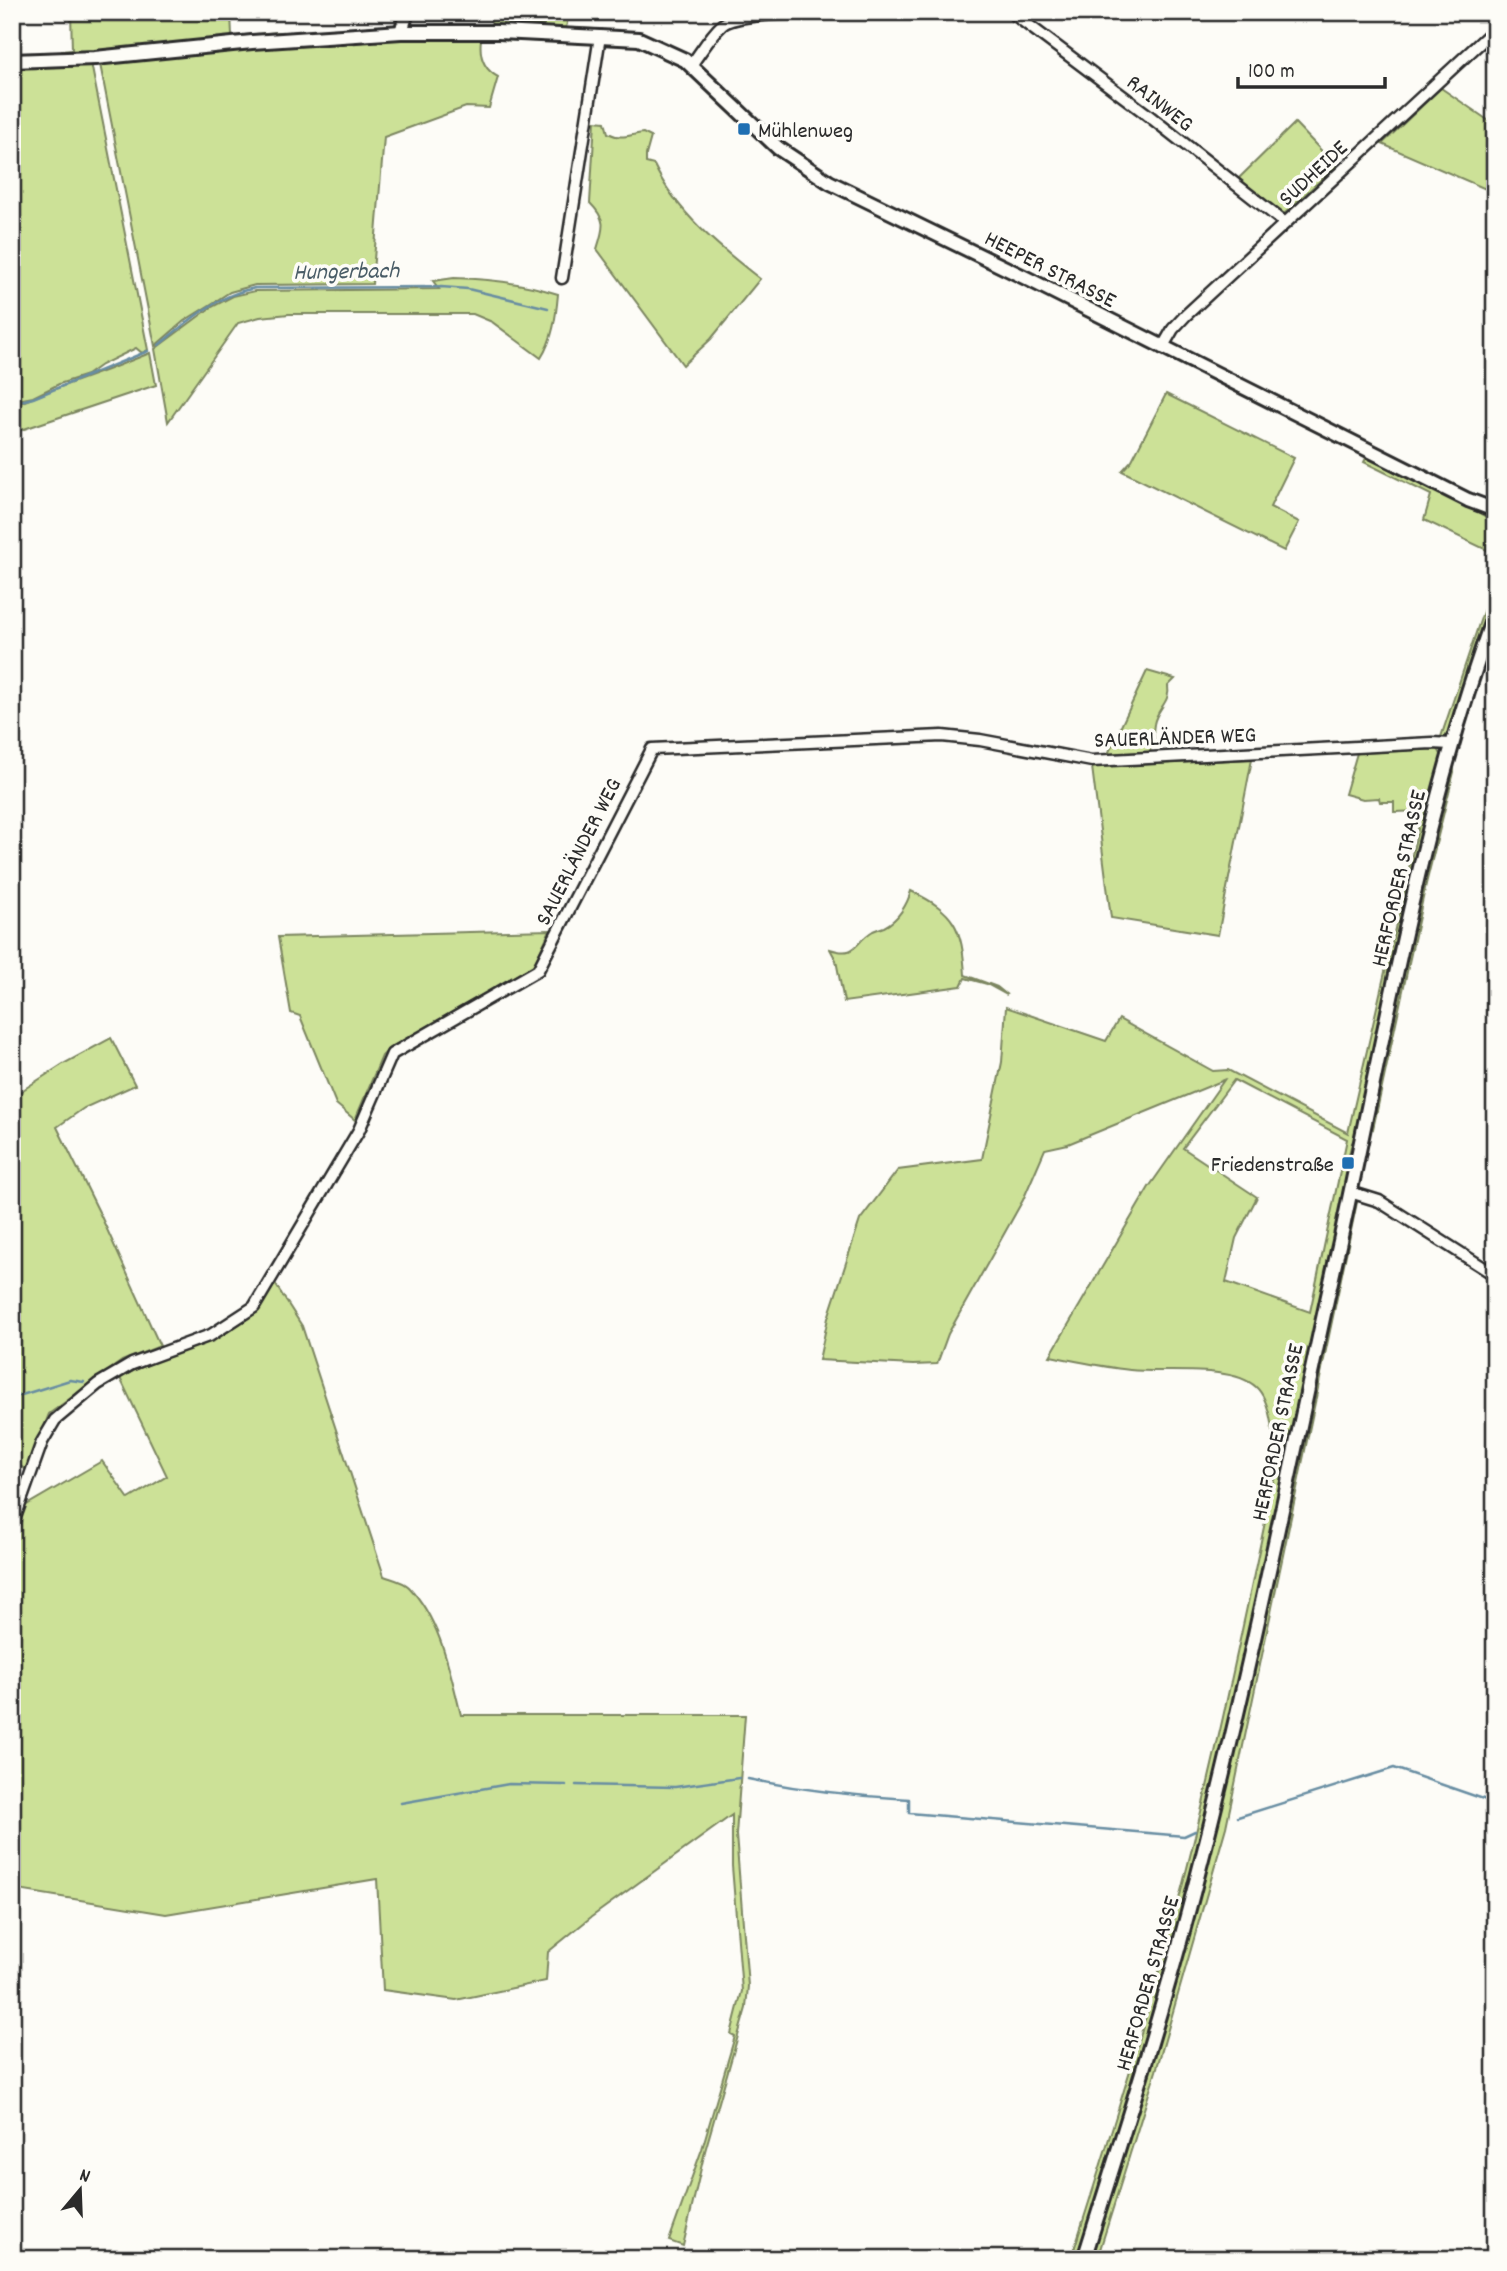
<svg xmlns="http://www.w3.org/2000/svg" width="1507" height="2271" viewBox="0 0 1507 2271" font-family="Dekko,sans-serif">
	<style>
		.green { fill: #cce197; stroke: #7c8661; stroke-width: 2; fill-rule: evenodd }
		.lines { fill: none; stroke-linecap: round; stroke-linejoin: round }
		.stream { stroke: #678da2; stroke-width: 2.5 }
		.street-casing { stroke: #2b2b2b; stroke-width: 15 }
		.secondary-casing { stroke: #2b2b2b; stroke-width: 18 }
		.street { stroke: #fdfcf7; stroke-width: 10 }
		.secondary { stroke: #fdfcf7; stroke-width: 12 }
		.poi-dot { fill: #1f6fb2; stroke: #fdfcf7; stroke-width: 2.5 }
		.labels { text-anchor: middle; stroke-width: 7; stroke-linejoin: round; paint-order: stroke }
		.street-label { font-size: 23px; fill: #2b2b2b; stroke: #fdfcf7 }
		.poi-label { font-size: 23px; fill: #2b2b2b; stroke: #fdfcf7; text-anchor: start }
		.water-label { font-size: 24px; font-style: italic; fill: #495c66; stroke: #fdfcf7 }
	</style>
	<rect width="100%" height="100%" fill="#fdfcf7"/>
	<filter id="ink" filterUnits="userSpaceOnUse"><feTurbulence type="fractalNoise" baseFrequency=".0143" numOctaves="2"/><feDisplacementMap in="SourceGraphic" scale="14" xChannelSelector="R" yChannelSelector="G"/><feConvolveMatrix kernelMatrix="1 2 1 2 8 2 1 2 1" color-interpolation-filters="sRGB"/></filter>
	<g filter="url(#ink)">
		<g class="green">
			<polygon points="71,12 231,12 232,36 281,32 279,36 104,53 62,53 62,51 72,50"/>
			<polygon points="492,12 569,12 566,28 592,29 591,31 418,28 415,25 491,25"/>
			<path d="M415,36H481L594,41V44L481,39C479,55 483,69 498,77L489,108L466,107L384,137L372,284L255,285L230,292L208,306L184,321L155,346L100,64L103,60L220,49Z"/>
			<polygon points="91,63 148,350 142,353 136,348 101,365 87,375 59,384 33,397 12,401 12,65"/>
			<polygon points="1441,88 1495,125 1495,193 1382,144"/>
			<path d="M595,121L605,122L608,133C622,140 628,135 643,133L651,137L646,155V163L654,165C677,213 719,247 760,279L711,339L683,365L597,249C604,227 607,220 590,203Z"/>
			<polygon points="1295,123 1336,166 1283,215 1237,180"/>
			<path d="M454,278C489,279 525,283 558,294C556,317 553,339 541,358L492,322L473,314H289L260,317L238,323L168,422L155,349L210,308L233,296L255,291L439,289L433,281Z"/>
			<path d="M150,353L156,385L12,433V405C31,400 45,392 63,386C92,376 121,365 150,353Z"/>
			<polygon points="1166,394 1294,458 1270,507 1299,522 1284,551 1122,471 1132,460"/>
			<polygon points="1367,456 1467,506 1495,522 1495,554 1424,520 1431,495 1364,462"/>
			<polygon points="1495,576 1495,588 1486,608 1478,644 1449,733 1440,740"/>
			<path d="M1147,671L1175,679L1168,686C1171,702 1157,708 1154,724C1151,738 1158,737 1149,752L1108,754Z"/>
			<path d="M1438,749L1442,756L1418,852L1354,1144L1352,1143L1346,1166L1349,1169L1217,1781L1180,1927L1079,2259H1071C1109,2139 1147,2020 1179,1899C1216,1759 1245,1616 1275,1475C1274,1452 1274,1403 1256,1387C1232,1364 1163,1374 1130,1370C1103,1367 1076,1361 1050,1356L1149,1187L1224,1080L1068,1144L1045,1149L1023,1200L948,1334L937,1364L913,1365L819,1360L828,1318L860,1220L898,1170L982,1159L1002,1062L1006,1007L1106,1041L1119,1019L1213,1071L1228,1070L1348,1133L1422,811L1394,812V802H1380L1379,798L1363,799L1345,794L1357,753ZM1234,1080L1347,1139L1310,1312L1226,1282L1236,1238L1257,1197L1183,1148Z"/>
			<polygon points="1453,754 1454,772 1426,884 1373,1129 1368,1126 1413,915"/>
			<polygon points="1252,759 1218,935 1111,918 1092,767"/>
			<path d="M911,891C955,912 962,927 965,975L997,987L1007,995L987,984L965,978L961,986L844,1002L836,960L830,949C858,958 854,942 873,931C877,929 881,928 884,927C898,920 907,905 911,891Z"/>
			<polygon points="550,930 534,965 390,1048 382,1056 355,1120 336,1104 300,1016 291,1013 278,937"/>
			<polygon points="111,1038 135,1085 84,1108 57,1127 100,1214 160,1346 122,1361 49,1414 27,1470 12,1462 12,1130 18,1121 12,1105 12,1097 63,1064"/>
			<polygon points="1357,1202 1226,1827 1156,2071 1097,2259 1089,2259 1138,2103 1351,1206"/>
			<path d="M274,1282L302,1326L384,1576C392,1579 403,1581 409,1587C441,1621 450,1672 461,1715H745L736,1835L748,1986L746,2008L705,2151L683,2246L669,2241L702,2149L735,2036L731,2034L742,1991L732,1866V1815L590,1918L548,1952L546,1981L456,2000L383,1990L377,1879L166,1914L12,1889V1540L25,1506L102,1461L129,1499L167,1476L120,1378C177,1345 240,1349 274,1282Z"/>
		</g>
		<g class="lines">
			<g class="stream">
				<path d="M159,345C188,321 217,295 255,288L441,287L468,289L548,308"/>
				<polyline points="12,403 33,398 148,351"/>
				<polyline points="12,1398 70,1380 84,1382"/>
				<path d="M748,1779C802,1790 854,1796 909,1799V1813L1184,1836L1195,1831"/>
				<polyline points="576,1785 675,1787 739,1778"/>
				<polyline points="401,1803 509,1784 566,1785"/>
				<polyline points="1238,1817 1394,1768 1495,1803"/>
			</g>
			<g class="street-casing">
				<g id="street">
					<polyline points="1011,12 1144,112 1285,223"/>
					<path d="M691,65C701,52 710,36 722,25C736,12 808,13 830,12"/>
					<polyline points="562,278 600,36"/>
					<polyline points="1162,348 1173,329 1186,315 1495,29"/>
					<polyline points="1350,1192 1379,1201 1495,1275"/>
					<polyline points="12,1526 42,1442 55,1420 98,1384 132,1364 211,1335 254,1307 359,1130 392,1054 538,970 652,749 942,736 980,740 1092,761 1432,743 1451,744"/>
				</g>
			</g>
			<g class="secondary-casing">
				<g id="secondary">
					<polyline points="401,32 407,12"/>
					<polyline points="12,61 95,58 252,42 401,32 498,32 639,39 685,60 778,148 829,182 1026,278 1468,500 1495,510"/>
					<path d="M1084,2259C1124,2131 1165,2004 1198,1874C1252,1665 1293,1452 1340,1241C1386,1030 1421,815 1495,612"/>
				</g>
			</g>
			<use href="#street" class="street"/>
			<use href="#secondary" class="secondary"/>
		</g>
	</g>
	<g class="poi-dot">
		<rect x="737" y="122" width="14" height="14" rx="3.5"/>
		<rect x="1341" y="1156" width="14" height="14" rx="3.5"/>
	</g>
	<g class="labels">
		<g class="street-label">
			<text transform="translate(1161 102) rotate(38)" y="8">RAINWEG</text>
			<text transform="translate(1312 172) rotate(-43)" y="8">SUDHEIDE</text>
			<text transform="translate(1051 268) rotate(27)" y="8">HEEPER STRASSE</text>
			<text transform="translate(1175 736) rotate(-2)" y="8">SAUERLÄNDER WEG</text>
			<text transform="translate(577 851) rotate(-63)" y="8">SAUERLÄNDER WEG</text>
			<text transform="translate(1397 878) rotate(-77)" y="8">HERFORDER STRASSE</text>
			<text transform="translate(1276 1432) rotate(-78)" y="8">HERFORDER STRASSE</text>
			<text transform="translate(1146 1983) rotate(-74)" y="8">HERFORDER STRASSE</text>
		</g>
		<g class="poi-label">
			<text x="758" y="137">Mühlenweg</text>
			<text x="1334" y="1171" text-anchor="end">Friedenstraße</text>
		</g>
		<g class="water-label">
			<text transform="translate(346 270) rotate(-1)" y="8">Hungerbach</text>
		</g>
	</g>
	<rect width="1507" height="2271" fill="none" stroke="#fdfcf7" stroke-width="42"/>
	<rect x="21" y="21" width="1465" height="2229" fill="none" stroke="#2b2b2b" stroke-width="2.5" filter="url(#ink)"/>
	<g transform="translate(80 2190) rotate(19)" stroke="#fdfcf7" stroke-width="5" paint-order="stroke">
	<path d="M0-5L12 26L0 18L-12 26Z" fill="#2b2b2b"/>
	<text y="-10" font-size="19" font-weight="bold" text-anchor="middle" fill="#2b2b2b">N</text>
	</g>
	<path d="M1238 77v10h147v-10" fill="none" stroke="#2b2b2b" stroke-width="3.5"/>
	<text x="1248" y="77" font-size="21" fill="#2b2b2b" stroke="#fdfcf7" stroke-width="5" paint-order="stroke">100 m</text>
</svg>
